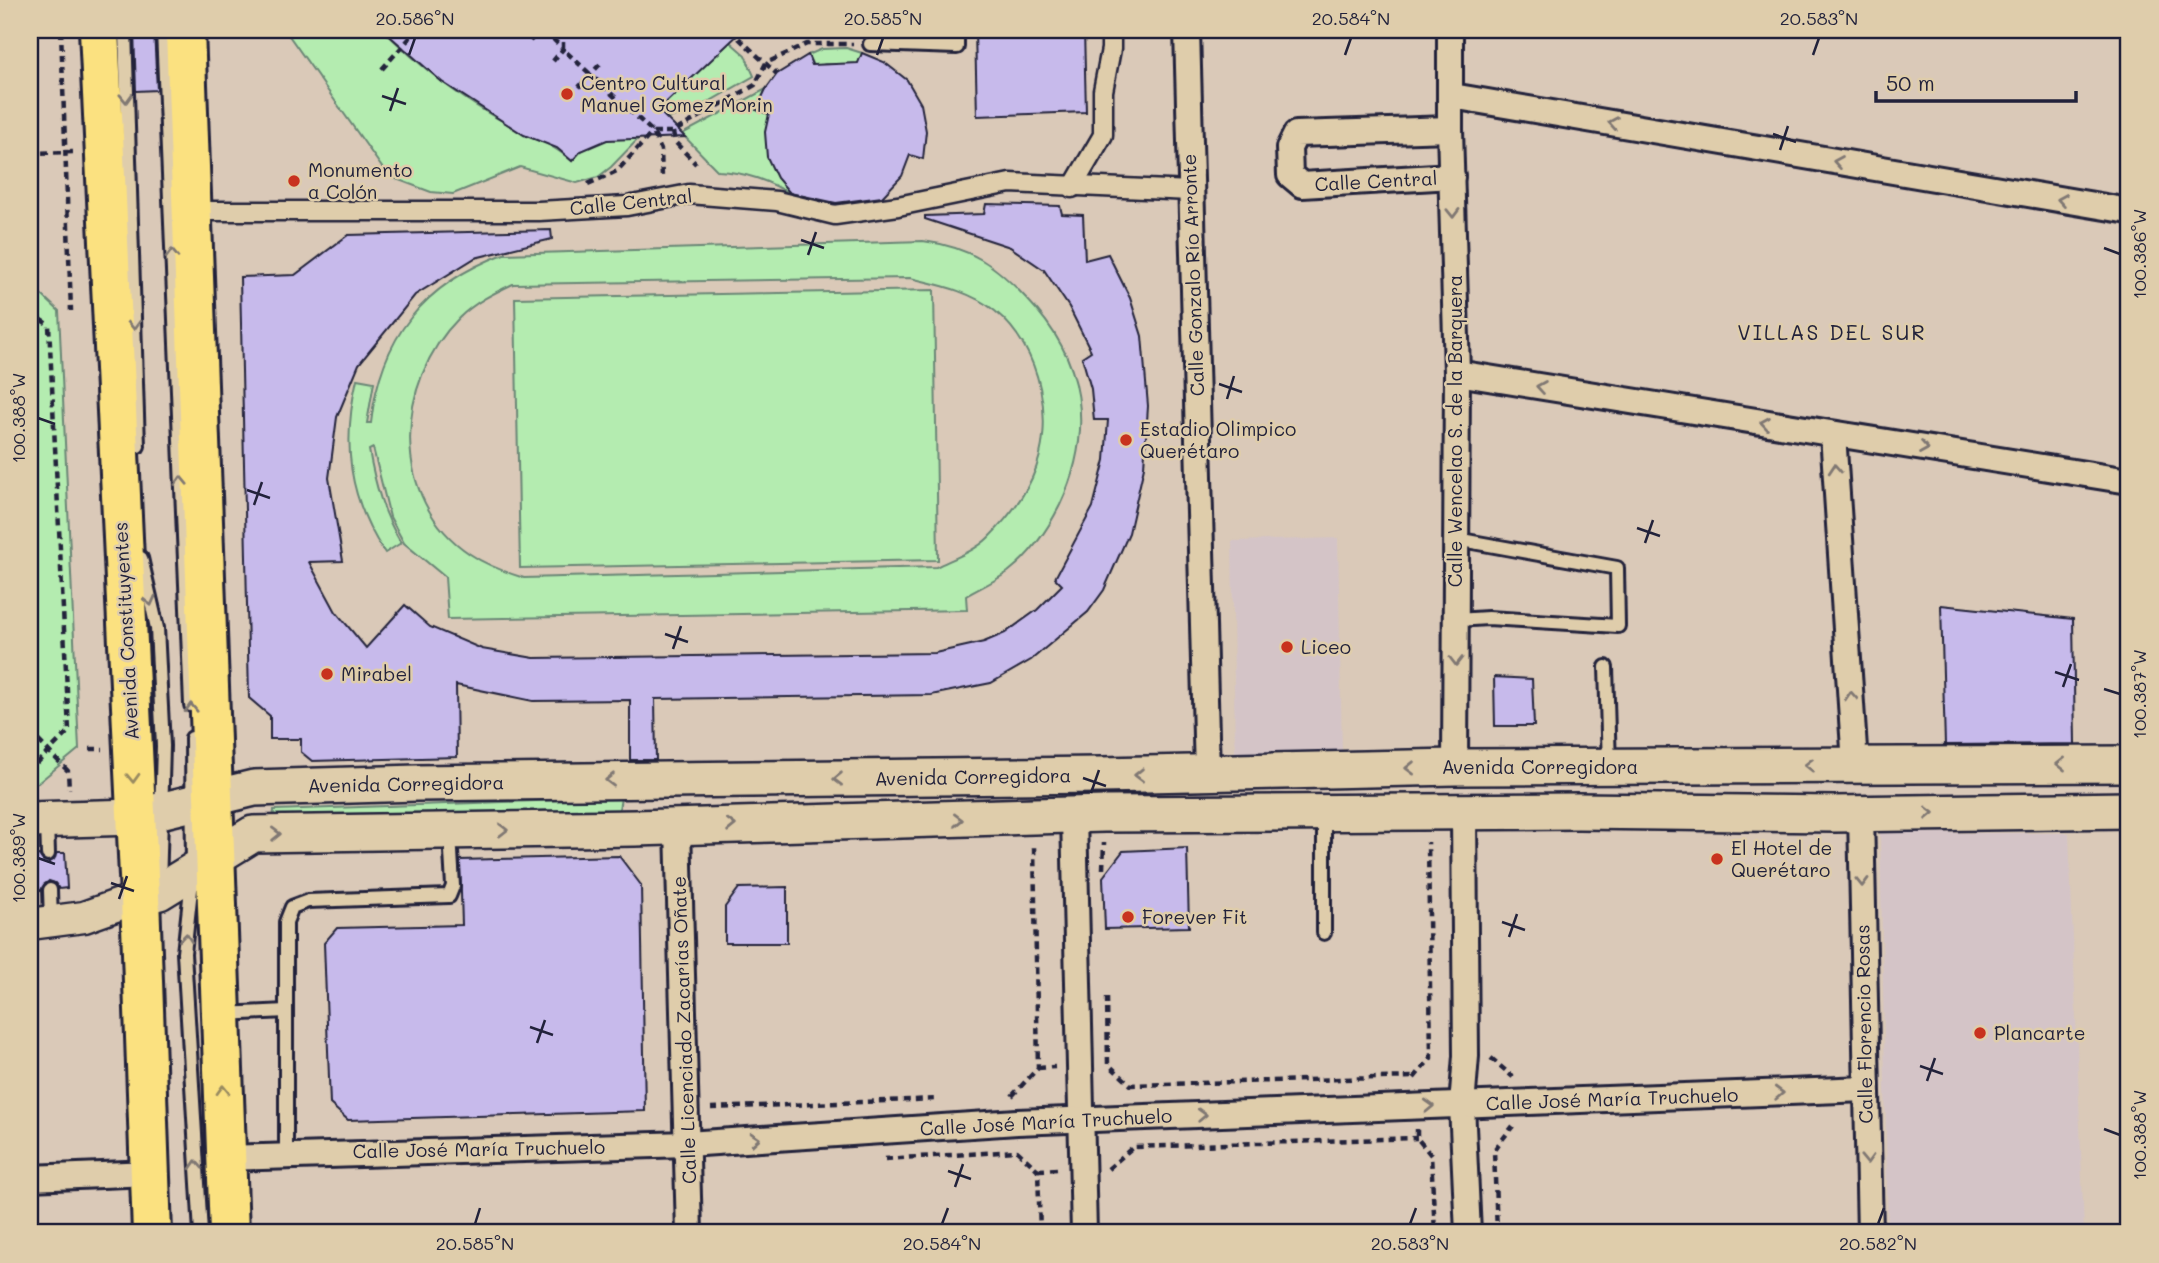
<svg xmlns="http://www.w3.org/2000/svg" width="2159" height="1263" viewBox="0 0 2159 1263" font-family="Mali,sans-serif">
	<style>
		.built { fill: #d4c4c7 }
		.green { fill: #b4ecb0; stroke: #6b8776; stroke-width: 2; fill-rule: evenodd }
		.building { fill: #c7baeb; stroke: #22223b; stroke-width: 2 }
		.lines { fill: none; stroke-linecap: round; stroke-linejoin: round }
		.service-casing { stroke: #22223b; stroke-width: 18 }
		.pedestrian-casing { stroke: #22223b; stroke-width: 23 }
		.minor-casing { stroke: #22223b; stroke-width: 30 }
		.tertiary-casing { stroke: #22223b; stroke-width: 35 }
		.secondary-casing { stroke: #22223b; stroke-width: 40 }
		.primary-casing { stroke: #22223b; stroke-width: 44 }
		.path { stroke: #22223b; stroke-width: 4.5; stroke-dasharray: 7 5; stroke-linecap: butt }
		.service { stroke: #dfcdab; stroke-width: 12 }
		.pedestrian { stroke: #dfcdab; stroke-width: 18 }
		.minor { stroke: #dfcdab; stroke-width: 24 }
		.tertiary { stroke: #dfcdab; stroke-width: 30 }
		.secondary { stroke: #dfcdab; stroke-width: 35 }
		.primary { stroke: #fbe180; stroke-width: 38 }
		.oneway { stroke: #807873 }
		.oneway2 { stroke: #998b61 }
		.ticks { fill: none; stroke: #22223b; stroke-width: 2.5 }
		.poi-dot { fill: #c8321e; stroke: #dfcdab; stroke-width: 2.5 }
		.labels { text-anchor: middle; stroke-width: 5; stroke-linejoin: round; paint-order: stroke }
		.poi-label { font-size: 19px; fill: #22223b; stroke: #dfcdab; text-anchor: start }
		.street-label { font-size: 19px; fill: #22223b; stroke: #dfcdab }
		.neighbourhood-label { font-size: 21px; letter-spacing: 2px; fill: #22223b; stroke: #dfcdab }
		.neatline { fill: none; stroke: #22223b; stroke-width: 2.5 }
		.ticks-label { font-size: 18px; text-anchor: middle; fill: #22223b }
	</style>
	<rect width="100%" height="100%" fill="#dac9b8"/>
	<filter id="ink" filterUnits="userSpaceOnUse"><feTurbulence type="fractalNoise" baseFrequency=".0143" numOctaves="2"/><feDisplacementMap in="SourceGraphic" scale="14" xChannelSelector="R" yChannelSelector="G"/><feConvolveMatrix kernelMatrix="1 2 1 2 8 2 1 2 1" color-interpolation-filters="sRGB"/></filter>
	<g filter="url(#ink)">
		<g class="built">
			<polygon points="1338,538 1342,754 1235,757 1232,541"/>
			<polygon points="1880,833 2069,833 2084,1233 1888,1233"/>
		</g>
		<g class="green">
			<path d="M285,30H383C415,61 449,90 488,113C515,130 548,140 572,161L581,151L634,125L643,134L611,167L598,177L577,183L520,167L453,194L431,192L388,176Z"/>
			<polygon points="730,42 745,55 754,76 705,104 667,119 657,110"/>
			<polygon points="846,48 862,53 857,66 825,64 814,68 808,55 822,49"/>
			<path d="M766,89L757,110L769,114C768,153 766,166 794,196C769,181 746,172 718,171L682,134Z"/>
			<path d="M923,241C970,247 996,265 1027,299C1085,359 1095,430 1060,505C1048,529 1030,555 1008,572C995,581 980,588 966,596L967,610L448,619L445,577L404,543L390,517L373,448L369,450C375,484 383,513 401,543L385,553C348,498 342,443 357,379L374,382L367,423H371C380,337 424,284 504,254ZM910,278C939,285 971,291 995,311C1041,348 1057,424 1032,478C1022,500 1005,521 988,538C975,551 952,559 936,567L524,578C505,572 486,565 470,554C389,500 395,382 459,318C475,302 494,293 513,284Z"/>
			<polygon points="30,284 59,311 79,749 38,783 30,783"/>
			<polygon points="934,290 938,560 520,568 515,298"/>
			<polygon points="621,798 618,815 273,822 274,810"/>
		</g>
		<g class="building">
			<polygon points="134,30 154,30 157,90 136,91"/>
			<polygon points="383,30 743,30 658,110 685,137 607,140 581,151 572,161 557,148 524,135 442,82"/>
			<polygon points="975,30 1084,30 1086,112 977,116"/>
			<polygon points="862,53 884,62 907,80 921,104 926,131 923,159 910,155 902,176 882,197 836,203 790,193 777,178 767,157 765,132 769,114 756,110 766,89 777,74 808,55 812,65 858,63"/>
			<polygon points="986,204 1060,206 1062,214 1083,215 1085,260 1108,254 1130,298 1142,336 1148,406 1144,467 1129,533 1104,590 1088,612 1031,660 991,683 931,695 655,699 656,760 630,760 630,700 533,701 456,685 457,757 312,761 301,752 301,739 270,739 270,716 249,698 240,277 295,275 348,235 551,230 552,239 475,258 415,295 359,364 337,417 329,478 343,561 309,562 336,612 366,648 405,605 430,627 482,649 534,658 935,653 984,642 1005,633 1037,610 1062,585 1055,578 1093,507 1105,460 1108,420 1094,420 1091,389 1082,357 1091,351 1069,307 1044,270 1010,247 925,219 925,216 984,214"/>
			<polygon points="1941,605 2073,619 2075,744 1945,745"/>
			<polygon points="1494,677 1532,679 1534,726 1495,726"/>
			<polygon points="1187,848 1189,927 1105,929 1103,877 1123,851"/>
			<polygon points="57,853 65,853 67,888 59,889 55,883 49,881 41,890 30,891 30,856 39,855 43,861 49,863"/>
			<polygon points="619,856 641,885 645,1111 348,1120 330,1104 324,943 337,928 462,925 460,860"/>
			<polygon points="787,887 787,943 725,943 725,907 739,888"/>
		</g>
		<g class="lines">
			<g class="service-casing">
				<g id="service">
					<polyline points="125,30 138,446"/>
					<polyline points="163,30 191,705"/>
					<polyline points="870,44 957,47 957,30"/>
					<polyline points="141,558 157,628 163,746 159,888"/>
					<polyline points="1456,620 1488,618 1618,626 1617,568 1456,539"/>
					<polyline points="1606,667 1609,766"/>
					<polyline points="192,738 193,871 184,953 201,1233"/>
					<polyline points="1324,815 1324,933"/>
					<polyline points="47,821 48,854"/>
					<polyline points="50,890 51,921"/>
					<polyline points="223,1014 286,1011"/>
					<polyline points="286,1154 286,922 292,907 308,901 449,896 453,886 450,834"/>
				</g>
			</g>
			<g class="pedestrian-casing">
				<g id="pedestrian">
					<polyline points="1072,188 1103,135 1103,91 1111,49 1111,30"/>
					<polyline points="191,211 539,211 627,206 689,194 777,201 835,215 898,206 1010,183 1191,191"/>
				</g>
			</g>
			<g class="minor-casing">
				<g id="minor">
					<polyline points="1187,30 1207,773"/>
					<polyline points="1450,30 1450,129 1457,373 1455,767"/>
					<polyline points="1452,96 2129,211"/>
					<polyline points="1450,129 1296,134 1289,148 1290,175 1302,185 1452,176"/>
					<polyline points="1457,373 2129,481"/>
					<polyline points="1833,434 1855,764"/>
					<polyline points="1464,814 1466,1056 1462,1105 1468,1233"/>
					<polyline points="1861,814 1870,1233"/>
					<polyline points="1074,816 1084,1233"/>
					<polyline points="678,827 689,1233"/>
					<polyline points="226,1158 687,1144 1017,1122 1866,1089"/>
					<polyline points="30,1178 150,1173"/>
				</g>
			</g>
			<g class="tertiary-casing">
				<polyline id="tertiary" points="30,924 84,917 140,897"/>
			</g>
			<g class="secondary-casing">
				<g id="secondary">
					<polyline points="30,820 135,817 254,788 417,783 1102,775 1455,767 2129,764"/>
					<polyline points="140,897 159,892 253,834 635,828 1104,814 1578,811 1834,814 2129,810"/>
				</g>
			</g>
			<g class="primary-casing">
				<g id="primary">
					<polyline points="99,30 140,897 152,1233"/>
					<polyline points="185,30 229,1233"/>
				</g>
			</g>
			<g class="path">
				<polyline points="61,30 71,311"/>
				<polyline points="544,30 563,49 553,61"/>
				<polyline points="563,30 563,49 653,132 661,150 662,179"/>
				<polyline points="730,30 777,74"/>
				<polyline points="530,41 540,30"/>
				<polyline points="382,69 417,30"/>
				<polyline points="579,87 602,62"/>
				<polyline points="653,132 673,132 755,85 766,63 807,44 853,44"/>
				<polyline points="673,132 675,142 696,164"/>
				<polyline points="30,153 76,152"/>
				<polyline points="588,184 617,171 653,132"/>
				<polyline points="30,313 49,325 69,731 30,770"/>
				<polyline points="30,732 68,771 69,789"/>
				<polyline points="90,749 103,749"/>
				<polyline points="1103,869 1104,843"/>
				<polyline points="1107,997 1108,1064 1131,1085 1414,1077"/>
				<polyline points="1491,1058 1513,1077"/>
				<polyline points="1038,1068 1055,1067"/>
				<polyline points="1414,1078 1431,1058 1428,842"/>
				<polyline points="1012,1096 1038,1068 1034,847"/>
				<polyline points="711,1108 937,1099"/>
				<polyline points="1417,1129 1417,1138 1431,1155 1435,1233"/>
				<polyline points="885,1159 1017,1151 1038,1170 1040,1233"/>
				<polyline points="1108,1169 1133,1147 1417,1138"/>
				<polyline points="1038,1170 1058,1169"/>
				<polyline points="1497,1233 1494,1150 1513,1126"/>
			</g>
			<use href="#service" class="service"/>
			<use href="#pedestrian" class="pedestrian"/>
			<use href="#minor" class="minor"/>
			<use href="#tertiary" class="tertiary"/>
			<use href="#secondary" class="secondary"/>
			<use href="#primary" class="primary"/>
		</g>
		<defs><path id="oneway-chevron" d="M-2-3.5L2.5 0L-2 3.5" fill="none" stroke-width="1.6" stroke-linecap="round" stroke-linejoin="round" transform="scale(1.75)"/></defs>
		<g class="oneway">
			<use href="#oneway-chevron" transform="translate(126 98) rotate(88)"/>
			<use href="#oneway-chevron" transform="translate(1613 123) rotate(-170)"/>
			<use href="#oneway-chevron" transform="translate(1838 162) rotate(-170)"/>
			<use href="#oneway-chevron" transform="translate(2062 200) rotate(-170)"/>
			<use href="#oneway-chevron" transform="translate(1453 213) rotate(89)"/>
			<use href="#oneway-chevron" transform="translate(172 254) rotate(-92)"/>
			<use href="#oneway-chevron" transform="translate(134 325) rotate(88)"/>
			<use href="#oneway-chevron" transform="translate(1541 387) rotate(-171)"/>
			<use href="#oneway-chevron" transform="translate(1765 423) rotate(-171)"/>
			<use href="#oneway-chevron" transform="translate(1924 448) rotate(9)"/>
			<use href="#oneway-chevron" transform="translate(1835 469) rotate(-94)"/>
			<use href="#oneway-chevron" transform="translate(181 481) rotate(-92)"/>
			<use href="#oneway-chevron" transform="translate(150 601) rotate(76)"/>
			<use href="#oneway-chevron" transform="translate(1456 661) rotate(90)"/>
			<use href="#oneway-chevron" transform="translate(1851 696) rotate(-94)"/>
			<use href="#oneway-chevron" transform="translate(191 708) rotate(-92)"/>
			<use href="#oneway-chevron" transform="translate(2061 764) rotate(-180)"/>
			<use href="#oneway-chevron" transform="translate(1809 765) rotate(180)"/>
			<use href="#oneway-chevron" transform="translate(1410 768) rotate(179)"/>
			<use href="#oneway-chevron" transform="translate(1139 775) rotate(179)"/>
			<use href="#oneway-chevron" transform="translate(838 779) rotate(179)"/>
			<use href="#oneway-chevron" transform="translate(610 780) rotate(179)"/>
			<use href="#oneway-chevron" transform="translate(1929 813) rotate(-1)"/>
			<use href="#oneway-chevron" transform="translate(958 820) rotate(-1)"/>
			<use href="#oneway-chevron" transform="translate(731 825) rotate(-1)"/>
			<use href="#oneway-chevron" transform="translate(503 830)"/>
			<use href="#oneway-chevron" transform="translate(276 834) rotate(-1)"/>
			<use href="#oneway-chevron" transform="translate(1862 882) rotate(89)"/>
			<use href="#oneway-chevron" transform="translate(186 938) rotate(-84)"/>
			<use href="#oneway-chevron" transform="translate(1779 1093) rotate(-2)"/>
			<use href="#oneway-chevron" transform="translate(1429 1106) rotate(-2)"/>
			<use href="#oneway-chevron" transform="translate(1202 1115) rotate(-2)"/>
			<use href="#oneway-chevron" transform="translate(755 1139) rotate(-4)"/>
			<use href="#oneway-chevron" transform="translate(1867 1159) rotate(88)"/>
			<use href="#oneway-chevron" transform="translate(196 1165) rotate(-93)"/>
		</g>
		<g class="oneway2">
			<use href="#oneway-chevron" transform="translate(133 778) rotate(88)"/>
			<use href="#oneway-chevron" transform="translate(223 1090) rotate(-92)"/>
		</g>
	</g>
	<path class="ticks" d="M409,55L415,38M877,55L883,38M1345,55L1351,38M1813,55L1819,38M382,96L406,104M390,111L398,88M1773,134L1796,142M1780,150L1788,126M801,240L824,248M2104,248L2120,254M808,255L816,232M1219,384L1242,392M1227,399L1234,376M38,418L55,424M247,490L270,498M254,505L262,482M1637,528L1660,536M1645,543L1653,520M665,634L688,642M673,649L681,626M2055,672L2079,680M2063,687L2071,664M2104,689L2120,694M1083,778L1106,786M1091,793L1099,770M38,858L55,864M111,883L134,891M119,899L127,876M1502,922L1525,930M1509,937L1517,914M530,1027L553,1035M537,1043L545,1020M1920,1066L1943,1074M1927,1081L1935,1058M2104,1129L2120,1135M948,1171L971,1179M955,1187L963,1164M475,1224L480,1208M942,1224L948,1208M1410,1224L1416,1208M1878,1224L1884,1208"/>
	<g class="poi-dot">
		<circle cx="567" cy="94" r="7"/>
		<circle cx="294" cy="181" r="7"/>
		<circle cx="1126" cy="440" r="7"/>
		<circle cx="1287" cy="647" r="7"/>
		<circle cx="327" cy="674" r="7"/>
		<circle cx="1717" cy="859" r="7"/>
		<circle cx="1128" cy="917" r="7"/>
		<circle cx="1980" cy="1033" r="7"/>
	</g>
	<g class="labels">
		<g class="poi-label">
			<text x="581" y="90">Centro Cultural<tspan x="581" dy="22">Manuel Gomez Morin</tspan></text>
			<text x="308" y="177">Monumento<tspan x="308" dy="22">a Colón</tspan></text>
			<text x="1140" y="436">Estadio Olimpico<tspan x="1140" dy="22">Querétaro</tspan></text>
			<text x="1301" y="654">Liceo</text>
			<text x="341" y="681">Mirabel</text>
			<text x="1731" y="855">El Hotel de<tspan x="1731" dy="22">Querétaro</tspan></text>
			<text x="1142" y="924">Forever Fit</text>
			<text x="1994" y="1040">Plancarte</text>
		</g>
		<g class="street-label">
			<text transform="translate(1376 181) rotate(-3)" y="7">Calle Central</text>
			<text transform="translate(631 202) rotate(-6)" y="7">Calle Central</text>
			<text transform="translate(1193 275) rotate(-92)" y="7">Calle Gonzalo Río Arronte</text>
			<text transform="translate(1455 431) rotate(-90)" y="7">Calle Wencelao S. de la Barquera</text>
			<text transform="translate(126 631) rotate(-93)" y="7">Avenida Constituyentes</text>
			<text x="1540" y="774">Avenida Corregidora</text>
			<text transform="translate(973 777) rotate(-1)" y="7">Avenida Corregidora</text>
			<text transform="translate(406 784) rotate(-1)" y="7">Avenida Corregidora</text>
			<text transform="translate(1864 1024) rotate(-91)" y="7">Calle Florencio Rosas</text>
			<text transform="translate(684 1030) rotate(-92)" y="7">Calle Licenciado Zacarías Oñate</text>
			<text transform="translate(1612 1099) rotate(-2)" y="7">Calle José María Truchuelo</text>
			<text transform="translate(1046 1122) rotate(-3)" y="7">Calle José María Truchuelo</text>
			<text transform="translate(479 1149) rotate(-1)" y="7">Calle José María Truchuelo</text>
		</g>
		<g class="neighbourhood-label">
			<text x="1832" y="340">VILLAS DEL SUR</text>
		</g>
	</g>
	<rect width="2159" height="1263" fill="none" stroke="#dfcdab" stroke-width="77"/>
	<path d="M1876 91v10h200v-10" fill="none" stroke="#22223b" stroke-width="3.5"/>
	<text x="1886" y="91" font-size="21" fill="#22223b" stroke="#dfcdab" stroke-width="5" paint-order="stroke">50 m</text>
	<rect x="38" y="38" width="2082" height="1186" class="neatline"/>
	<g class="ticks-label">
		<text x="415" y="25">20.586°N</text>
		<text x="883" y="25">20.585°N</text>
		<text x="1351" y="25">20.584°N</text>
		<text x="1819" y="25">20.583°N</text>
		<text transform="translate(2140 254) rotate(-90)" y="6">100.386°W</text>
		<text transform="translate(19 418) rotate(-90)" y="6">100.388°W</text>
		<text transform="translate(2140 694) rotate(-90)" y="6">100.387°W</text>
		<text transform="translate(19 858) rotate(-90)" y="6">100.389°W</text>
		<text transform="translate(2140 1135) rotate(-90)" y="6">100.388°W</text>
		<text x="475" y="1250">20.585°N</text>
		<text x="942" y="1250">20.584°N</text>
		<text x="1410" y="1250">20.583°N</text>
		<text x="1878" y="1250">20.582°N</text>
	</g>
</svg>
